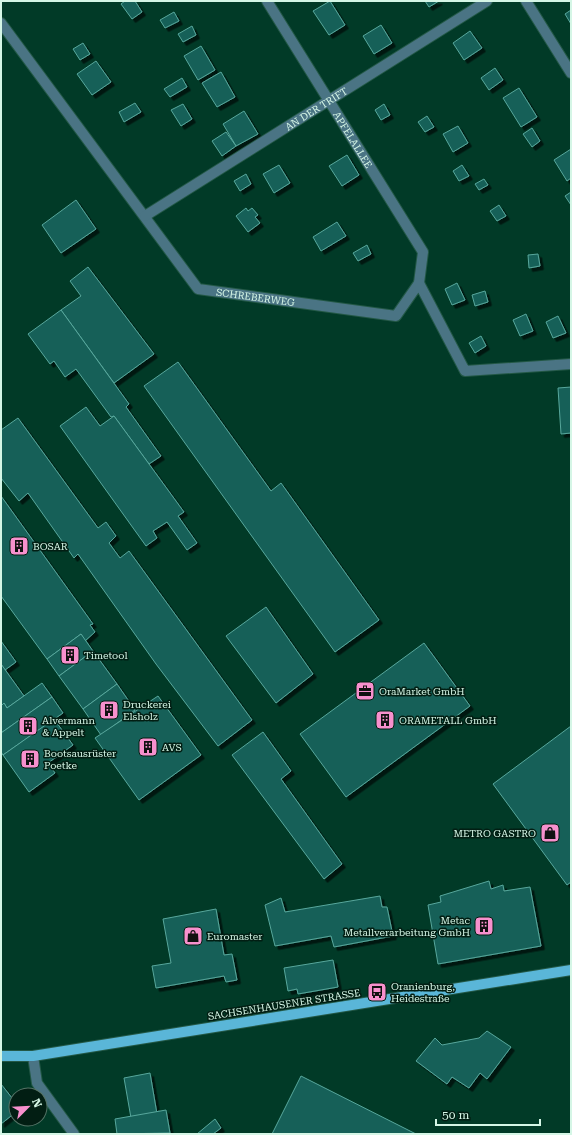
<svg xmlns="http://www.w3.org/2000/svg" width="572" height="1135" viewBox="0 0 572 1135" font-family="'Roboto Serif',serif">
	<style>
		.building { fill: #186159; stroke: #57a79c; filter: url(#shadow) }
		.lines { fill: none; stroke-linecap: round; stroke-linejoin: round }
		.minor-casing { stroke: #235846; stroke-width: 12 }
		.major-casing { stroke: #235846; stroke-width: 12 }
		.minor { stroke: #4a7484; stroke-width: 10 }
		.major { stroke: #5ab6d8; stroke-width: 10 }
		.labels { text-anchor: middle; stroke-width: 3; stroke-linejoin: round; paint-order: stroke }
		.street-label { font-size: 10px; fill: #d5f6e6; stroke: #021e13 }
		.poi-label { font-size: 10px; fill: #d5f6e6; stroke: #021e13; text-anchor: start }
	</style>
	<defs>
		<filter id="shadow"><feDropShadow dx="3.5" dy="3.5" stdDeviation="0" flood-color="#0009"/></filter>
	</defs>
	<rect width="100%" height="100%" fill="#013a27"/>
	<g class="building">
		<polygon points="125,1 135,1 142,12 132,19 121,4"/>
		<polygon points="330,1 345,25 329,35 313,11"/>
		<polygon points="425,1 439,1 429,7"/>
		<polygon points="571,10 571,24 565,14"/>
		<polygon points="174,12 179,21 165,28 160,20"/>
		<polygon points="381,25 392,43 374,54 363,36"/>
		<polygon points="192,26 196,35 183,42 178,34"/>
		<polygon points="470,31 482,48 464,60 453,43"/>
		<polygon points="83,43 90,54 80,60 73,49"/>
		<polygon points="201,46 215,70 198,80 184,56"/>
		<polygon points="96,61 111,82 92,95 77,74"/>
		<polygon points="495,68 503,80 489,90 481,78"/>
		<polygon points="221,72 235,97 217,107 202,83"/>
		<polygon points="182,78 187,87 170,97 164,89"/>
		<polygon points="519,88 537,117 521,127 503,98"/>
		<polygon points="135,103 141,112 124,122 119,112"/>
		<polygon points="183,104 192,119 181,126 171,110"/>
		<polygon points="384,104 390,115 381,120 375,110"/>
		<polygon points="244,111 258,134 236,146 223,124"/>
		<polygon points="427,116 434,127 425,132 418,122"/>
		<polygon points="458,126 468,143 453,152 443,134"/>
		<polygon points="532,128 540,141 532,147 523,134"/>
		<polygon points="226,132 236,146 222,156 212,141"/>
		<polygon points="571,149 571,178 567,181 554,160"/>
		<polygon points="347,155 359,175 342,186 329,166"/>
		<polygon points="279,165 290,183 274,193 263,174"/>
		<polygon points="462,165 469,176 459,181 453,171"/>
		<polygon points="246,174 251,184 240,191 234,181"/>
		<polygon points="484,179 488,185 479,190 475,184"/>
		<polygon points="571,192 571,205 565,196"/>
		<polygon points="76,200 96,229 61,253 42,225"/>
		<polygon points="499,205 506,216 497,221 490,211"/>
		<polygon points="246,208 248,211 252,208 258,215 255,217 260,223 248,232 236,216"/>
		<polygon points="337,222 346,236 321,251 313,237"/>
		<polygon points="367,245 371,254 358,261 353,253"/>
		<polygon points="538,254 540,266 529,268 528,255"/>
		<polygon points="88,267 154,354 114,383 61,310 81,296 70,281"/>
		<polygon points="457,283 465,300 452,305 445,289"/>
		<polygon points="485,291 488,302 475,306 472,295"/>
		<polygon points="61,310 129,404 126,407 161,456 149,464 114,416 111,417 76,369 65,377 54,361 50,364 28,334"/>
		<polygon points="526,314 533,331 520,336 513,320"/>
		<polygon points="558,316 566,333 553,338 546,322"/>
		<polygon points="481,336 486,346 475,353 469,343"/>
		<polygon points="178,362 271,491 281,483 379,620 335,652 144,386"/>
		<polygon points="571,387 571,433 561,434 558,388"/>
		<polygon points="86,407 100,426 114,416 184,512 178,516 197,543 187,550 167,522 153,531 157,538 146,546 60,426"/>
		<polygon points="18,418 98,528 106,522 116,536 109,543 120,558 129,551 252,720 218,746 156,664 78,554 74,558 28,493 19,501 1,478 1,430"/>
		<polygon points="1,496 93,624 90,625 95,632 85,641 81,634 47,659 1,596"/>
		<polygon points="266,607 313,674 276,703 226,636"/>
		<polygon points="81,634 93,651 59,676 47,659"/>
		<polygon points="1,641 16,662 5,670 1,664"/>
		<polygon points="424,643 470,706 346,797 300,734"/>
		<polygon points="93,651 117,684 83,709 59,676"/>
		<polygon points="1,664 24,696 7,708 4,703 1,706"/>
		<polygon points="42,683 52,697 1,733 1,706 4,703 7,708"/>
		<polygon points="117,684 135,710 101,735 83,709"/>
		<polygon points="158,696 201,755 139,800 95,738"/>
		<polygon points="52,697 63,713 3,755 1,752 1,733"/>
		<polygon points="54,719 73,745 48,763 55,773 29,792 3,755"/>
		<polygon points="571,726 571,882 567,885 493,784"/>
		<polygon points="263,732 291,771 281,779 342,864 324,879 232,755"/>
		<polygon points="489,881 491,889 503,885 504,891 530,887 541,946 438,964 428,905 441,902 440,896"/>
		<polygon points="380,896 382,907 387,907 393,936 334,947 331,936 275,946 265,905 281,898 285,912"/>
		<polygon points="216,909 224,955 232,954 237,980 226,982 224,976 156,988 152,966 171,963 163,919"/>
		<polygon points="333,960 338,987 298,994 297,989 288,991 284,968"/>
		<polygon points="487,1031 511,1047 487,1079 480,1073 469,1088 452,1077 447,1084 416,1061 435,1038 442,1045 479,1038"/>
		<polygon points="150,1073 157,1114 131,1118 124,1078"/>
		<polygon points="301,1076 416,1134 272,1134"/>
		<polygon points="1,1084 16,1103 16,1112 1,1124"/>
		<polygon points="166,1110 170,1133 117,1134 115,1119"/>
		<polygon points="215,1119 221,1128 213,1134 197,1134"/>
	</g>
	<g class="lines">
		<g class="minor-casing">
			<g id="minor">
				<path id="s1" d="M267,1L423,252L419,283"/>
				<polyline points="526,1 571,73"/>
				<path id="s2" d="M1,23L198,289L396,316L419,283L465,371L571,364"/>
				<path id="s3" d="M145,216L487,1"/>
				<polyline points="33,1056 37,1083 74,1134"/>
			</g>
		</g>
		<g class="major-casing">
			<polyline id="major" points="1,1056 33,1056 571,970"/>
		</g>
		<use href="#minor" class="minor"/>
		<use href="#major" class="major"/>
	</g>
	<defs>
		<g id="building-square" transform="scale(1)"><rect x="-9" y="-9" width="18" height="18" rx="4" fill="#f790cd" stroke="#021e13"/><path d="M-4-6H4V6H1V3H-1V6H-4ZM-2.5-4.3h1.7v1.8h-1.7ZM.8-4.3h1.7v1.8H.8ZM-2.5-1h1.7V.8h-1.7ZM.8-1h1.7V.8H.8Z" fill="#111"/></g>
		<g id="office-square" transform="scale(1)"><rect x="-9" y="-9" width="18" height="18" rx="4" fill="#f790cd" stroke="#021e13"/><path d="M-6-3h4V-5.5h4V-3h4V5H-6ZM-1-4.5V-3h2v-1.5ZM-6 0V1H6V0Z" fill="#111"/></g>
		<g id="shop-square" transform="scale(1)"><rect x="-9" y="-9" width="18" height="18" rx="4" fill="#f790cd" stroke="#021e13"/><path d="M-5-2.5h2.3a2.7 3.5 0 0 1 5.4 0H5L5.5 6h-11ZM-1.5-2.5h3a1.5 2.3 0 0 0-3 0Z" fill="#111"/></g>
		<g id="bus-square" transform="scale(1)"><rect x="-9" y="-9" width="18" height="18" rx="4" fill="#f790cd" stroke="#021e13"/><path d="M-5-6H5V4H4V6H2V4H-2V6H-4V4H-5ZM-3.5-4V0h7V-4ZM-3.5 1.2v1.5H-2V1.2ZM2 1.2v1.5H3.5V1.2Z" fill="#111"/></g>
	</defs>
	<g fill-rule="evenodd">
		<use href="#building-square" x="19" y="546"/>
		<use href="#building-square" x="70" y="655"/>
		<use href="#office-square" x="365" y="691"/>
		<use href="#building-square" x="109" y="710"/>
		<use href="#building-square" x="385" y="720"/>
		<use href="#building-square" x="28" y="726"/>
		<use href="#building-square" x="148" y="747"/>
		<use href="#building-square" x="30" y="759"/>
		<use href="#shop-square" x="550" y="833"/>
		<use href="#building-square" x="484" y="926"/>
		<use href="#shop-square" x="193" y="936"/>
		<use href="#bus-square" x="377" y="992"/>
	</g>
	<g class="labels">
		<g class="street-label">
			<text dy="4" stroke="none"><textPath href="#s3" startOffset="202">AN DER TRIFT</textPath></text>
			<text dy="4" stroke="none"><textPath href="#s1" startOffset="163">APFELALLEE</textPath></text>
			<text dy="4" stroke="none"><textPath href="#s2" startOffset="389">SCHREBERWEG</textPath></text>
			<text transform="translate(284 1004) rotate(-9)" y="4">SACHSENHAUSENER STRASSE</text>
		</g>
		<g class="poi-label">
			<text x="33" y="550">BOSAR</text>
			<text x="84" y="659">Timetool</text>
			<text x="379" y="695">OraMarket GmbH</text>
			<text x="123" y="708">Druckerei<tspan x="123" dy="12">Elsholz</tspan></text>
			<text x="42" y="724">Alvermann<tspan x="42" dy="12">&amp; Appelt</tspan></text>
			<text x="399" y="724">ORAMETALL GmbH</text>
			<text x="162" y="751">AVS</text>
			<text x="44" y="757">Bootsausrüster<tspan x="44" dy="12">Poetke</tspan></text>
			<text x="536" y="837" text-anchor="end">METRO GASTRO</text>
			<text x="470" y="924" text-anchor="end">Metac<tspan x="470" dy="12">Metallverarbeitung GmbH</tspan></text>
			<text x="207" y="940">Euromaster</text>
			<text x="391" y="990">Oranienburg,<tspan x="391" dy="12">Heidestraße</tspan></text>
		</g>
	</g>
	<rect width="572" height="1135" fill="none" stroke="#d5f6e6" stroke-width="4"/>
	<g transform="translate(28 1107) rotate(66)"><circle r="19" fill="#021e13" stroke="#567467"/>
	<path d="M0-3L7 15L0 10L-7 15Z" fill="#f790cd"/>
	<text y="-6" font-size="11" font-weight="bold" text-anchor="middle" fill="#d5f6e6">N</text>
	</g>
	<path d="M436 1119v6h104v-6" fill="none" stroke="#d5f6e6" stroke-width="2"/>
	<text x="442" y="1119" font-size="12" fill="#d5f6e6" stroke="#021e13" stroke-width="3" paint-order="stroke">50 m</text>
</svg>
